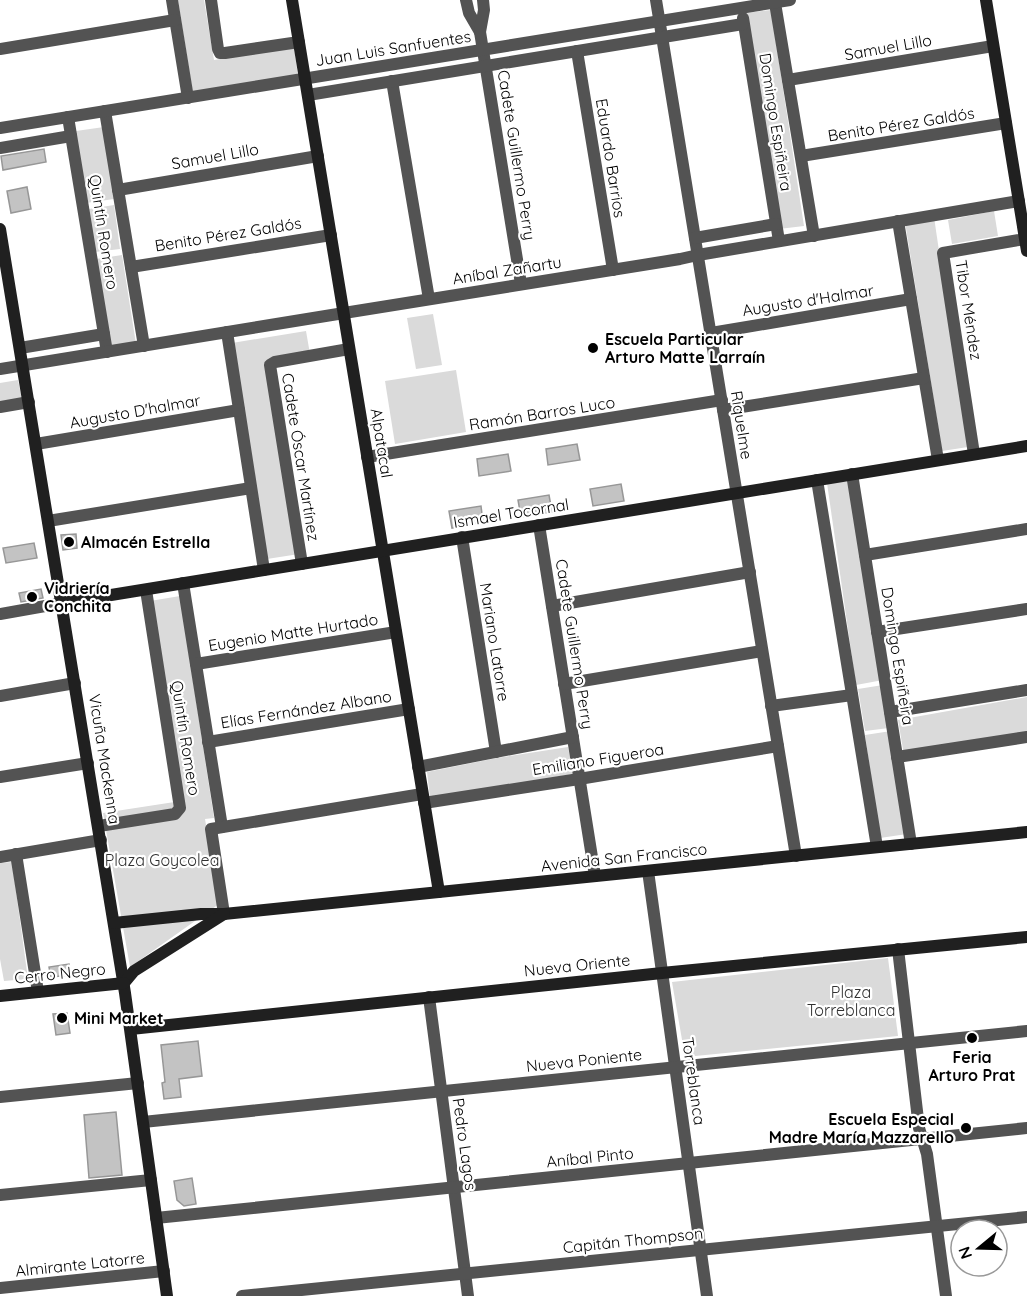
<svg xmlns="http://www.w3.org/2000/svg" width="1027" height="1296" viewBox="0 0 1027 1296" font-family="Quicksand,sans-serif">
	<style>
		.green { fill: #dadada }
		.building { fill: #c3c3c3; stroke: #979797; stroke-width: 1.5 }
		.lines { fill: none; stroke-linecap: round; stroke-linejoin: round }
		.street { stroke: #535353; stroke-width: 12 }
		.secondary { stroke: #202020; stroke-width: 12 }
		.poi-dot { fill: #000; stroke: #fff; stroke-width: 2 }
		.labels { text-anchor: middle; stroke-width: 4.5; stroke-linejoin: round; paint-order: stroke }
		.street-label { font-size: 16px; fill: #000; stroke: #fff }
		.poi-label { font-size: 16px; font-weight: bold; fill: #000; stroke: #fff; text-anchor: start }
		.park-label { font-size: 16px; fill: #313131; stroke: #fff }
	</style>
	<rect width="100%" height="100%" fill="#fff"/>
	<g class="green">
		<polygon points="178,0 204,0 214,60 294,47 298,76 193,94"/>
		<polygon points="771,10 804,226 779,229 746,13"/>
		<polygon points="104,127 114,199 86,203 76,131"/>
		<polygon points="114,205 120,249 95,252 89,209"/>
		<polygon points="994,211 998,236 952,244 948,220"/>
		<polygon points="934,217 968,447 942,451 905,222"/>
		<polygon points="122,255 136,344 111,348 96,259"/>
		<polygon points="433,314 442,365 416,369 407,318"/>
		<polygon points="306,331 310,354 268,360 299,554 267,559 232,343"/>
		<polygon points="456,370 466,432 395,444 385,381"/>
		<polygon points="18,380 22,400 0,404 0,383"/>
		<polygon points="850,481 883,680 856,685 827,483"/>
		<polygon points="180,596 214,818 205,819 219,904 130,967 103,813 181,801 150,601"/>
		<polygon points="883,685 889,728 865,731 858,689"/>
		<polygon points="1027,697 1027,733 904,755 898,720"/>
		<polygon points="891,731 907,834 880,838 865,735"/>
		<polygon points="568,747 573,774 430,798 427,772 497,758"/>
		<polygon points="12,862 28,979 4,981 0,959 0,863"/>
		<polygon points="888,958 898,1036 685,1057 672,982"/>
	</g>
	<g class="building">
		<polygon points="44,149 46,162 3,170 1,156"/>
		<polygon points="27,187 31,209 11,213 7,191"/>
		<polygon points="577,444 580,460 548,465 546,449"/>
		<polygon points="508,454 511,471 479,476 477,459"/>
		<polygon points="621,484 624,501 593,506 590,489"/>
		<polygon points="549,495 552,512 521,517 518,500"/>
		<polygon points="481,506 483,522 452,528 449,511"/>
		<polygon points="76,534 77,548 63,550 61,535"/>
		<polygon points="34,543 37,558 6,563 3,548"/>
		<polygon points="41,589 43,598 21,602 19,593"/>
		<polygon points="69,964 71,975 51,977 49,967"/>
		<polygon points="67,1013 70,1033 56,1035 53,1014"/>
		<polygon points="198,1041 202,1076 179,1079 181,1097 164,1099 162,1083 165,1082 161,1045"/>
		<polygon points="116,1112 122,1175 89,1178 84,1115"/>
		<polygon points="192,1178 196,1204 184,1206 177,1200 174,1181"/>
	</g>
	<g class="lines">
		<g class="street">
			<polyline points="172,0 188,98"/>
			<polyline points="211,0 218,49 220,53 225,53 299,42"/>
			<polyline points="466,0 469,13 480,32"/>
			<polyline points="483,0 484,10 480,32 521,284"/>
			<polyline points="656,0 796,856"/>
			<polyline points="775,3 814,236"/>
			<polyline points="743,18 779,241"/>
			<polyline points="0,49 175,20"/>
			<polyline points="577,51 613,270"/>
			<polyline points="788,80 993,46"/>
			<polyline points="392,81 429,299"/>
			<polyline points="308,95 743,24"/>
			<polyline points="105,111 144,346"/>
			<polyline points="68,117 107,352"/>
			<polyline points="0,128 790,0"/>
			<polyline points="0,148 71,136"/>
			<polyline points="801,156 1006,123"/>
			<polyline points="118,190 318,156"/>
			<polyline points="898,221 938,460"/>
			<polyline points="695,238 776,224"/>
			<polyline points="131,267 331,235"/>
			<polyline points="227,332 264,570"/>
			<polyline points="711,333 911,299"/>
			<polyline points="20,348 104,334"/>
			<polyline points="0,369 344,313 680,259 698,255 1019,201"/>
			<polyline points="0,407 29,402"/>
			<polyline points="723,410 924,378"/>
			<polyline points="36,444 239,410"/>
			<polyline points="974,454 943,253 1025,239"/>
			<polyline points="367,457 722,400"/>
			<polyline points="852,474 911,844"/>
			<polyline points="817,480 877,847"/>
			<polyline points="48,521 251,488"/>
			<polyline points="539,525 595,876"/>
			<polyline points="462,537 496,752"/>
			<polyline points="865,555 1027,529"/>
			<polyline points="302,564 270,365 275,362 349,349"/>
			<polyline points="183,583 222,827"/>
			<polyline points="552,606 750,572"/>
			<polyline points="0,614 62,603"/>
			<polyline points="877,632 1027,609"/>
			<polyline points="196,664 396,632"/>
			<polyline points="564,684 762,651"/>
			<polyline points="0,696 75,683"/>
			<polyline points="771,706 852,695"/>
			<polyline points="890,712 1027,690"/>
			<polyline points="208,742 409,709"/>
			<polyline points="897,757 1027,737"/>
			<polyline points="418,767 573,737"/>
			<polyline points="0,777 88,763"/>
			<polyline points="424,803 579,779 778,746"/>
			<polyline points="99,826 175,814 180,808 146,590"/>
			<polyline points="16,854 38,992"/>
			<polyline points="0,857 101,840"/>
			<polyline points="648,871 707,1296"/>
			<polyline points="224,914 211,829 422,794"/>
			<polyline points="898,949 919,1128 927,1154 946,1296"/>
			<polyline points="429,997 468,1296"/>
			<polyline points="0,1097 138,1083"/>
			<polyline points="143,1122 1027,1031"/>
			<polyline points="0,1195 151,1180"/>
			<polyline points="156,1218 1027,1128"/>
			<polyline points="0,1288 164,1271"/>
			<polyline points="242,1296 1027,1217"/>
		</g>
		<g class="secondary">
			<polyline points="292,0 439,892"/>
			<polyline points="986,0 1027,251"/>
			<polyline points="0,229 125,993 167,1296"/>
			<polyline points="62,603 1027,446"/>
			<polyline points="114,923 201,914 224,914 1027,832"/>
			<polyline points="124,983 134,971 224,914"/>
			<polyline points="0,996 124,983"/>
			<polyline points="131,1029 662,973 1027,937"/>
		</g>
	</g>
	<g class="poi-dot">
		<circle cx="593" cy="348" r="6"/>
		<circle cx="69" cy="542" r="6"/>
		<circle cx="32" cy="597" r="6"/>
		<circle cx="62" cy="1018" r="6"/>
		<circle cx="972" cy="1038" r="6"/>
		<circle cx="966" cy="1128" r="6"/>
	</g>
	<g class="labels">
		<g class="street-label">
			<text transform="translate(888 47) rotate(-10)" y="6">Samuel Lillo</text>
			<text transform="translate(393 48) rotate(-9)" y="6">Juan Luis Sanfuentes</text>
			<text transform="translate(776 122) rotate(81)" y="6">Domingo Espiñeira</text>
			<text transform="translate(901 124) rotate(-9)" y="6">Benito Pérez Galdós</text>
			<text transform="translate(517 155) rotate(81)" y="6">Cadete Guillermo Perry</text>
			<text transform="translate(215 156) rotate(-10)" y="6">Samuel Lillo</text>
			<text transform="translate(611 158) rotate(81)" y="6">Eduardo Barrios</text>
			<text transform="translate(104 232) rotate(81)" y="6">Quintín Romero</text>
			<text transform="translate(228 234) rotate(-9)" y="6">Benito Pérez Galdós</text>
			<text transform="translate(507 270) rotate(-9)" y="6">Aníbal Zañartu</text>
			<text transform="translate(808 300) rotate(-9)" y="6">Augusto d'Halmar</text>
			<text transform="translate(969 310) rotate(81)" y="6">Tibor Méndez</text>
			<text transform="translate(135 411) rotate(-10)" y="6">Augusto D'halmar</text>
			<text transform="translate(542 413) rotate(-9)" y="6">Ramón Barros Luco</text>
			<text transform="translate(742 425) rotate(81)" y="6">Riquelme</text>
			<text transform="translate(382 443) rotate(81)" y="6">Alpatacal</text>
			<text transform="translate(301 457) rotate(81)" y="6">Cadete Óscar Martínez</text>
			<text transform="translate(511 513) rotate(-9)" y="6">Ismael Tocornal</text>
			<text transform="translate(293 632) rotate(-9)" y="6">Eugenio Matte Hurtado</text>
			<text transform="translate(495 642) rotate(81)" y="6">Mariano Latorre</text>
			<text transform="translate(575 644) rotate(81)" y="6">Cadete Guillermo Perry</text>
			<text transform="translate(898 656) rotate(81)" y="6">Domingo Espiñeira</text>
			<text transform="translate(306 709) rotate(-9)" y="6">Elías Fernández Albano</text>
			<text transform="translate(186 738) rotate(81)" y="6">Quintín Romero</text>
			<text transform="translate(105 759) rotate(81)" y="6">Vicuña Mackenna</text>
			<text transform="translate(598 759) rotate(-9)" y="6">Emiliano Figueroa</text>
			<text transform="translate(624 857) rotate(-6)" y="6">Avenida San Francisco</text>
			<text transform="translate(577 965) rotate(-6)" y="6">Nueva Oriente</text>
			<text transform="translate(60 973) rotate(-6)" y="6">Cerro Negro</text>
			<text transform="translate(584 1060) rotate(-6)" y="6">Nueva Poniente</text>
			<text transform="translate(694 1081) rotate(82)" y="6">Torreblanca</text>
			<text transform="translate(465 1144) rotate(82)" y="6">Pedro Lagos</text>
			<text transform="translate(590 1157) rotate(-6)" y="6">Aníbal Pinto</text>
			<text transform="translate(633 1240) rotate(-6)" y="6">Capitán Thompson</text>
			<text transform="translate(80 1264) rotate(-6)" y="6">Almirante Latorre</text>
		</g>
		<g class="poi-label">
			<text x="605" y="345">Escuela Particular<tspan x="605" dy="18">Arturo Matte Larraín</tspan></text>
			<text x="81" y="548">Almacén Estrella</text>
			<text x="44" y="594">Vidriería<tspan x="44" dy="18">Conchita</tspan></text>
			<text x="74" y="1024">Mini Market</text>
			<text x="972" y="1063" text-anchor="middle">Feria<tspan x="972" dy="18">Arturo Prat</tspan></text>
			<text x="954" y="1125" text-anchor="end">Escuela Especial<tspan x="954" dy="18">Madre María Mazzarello</tspan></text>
		</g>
		<g class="park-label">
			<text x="162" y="866">Plaza Goycolea</text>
			<text x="851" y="998">Plaza<tspan x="851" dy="18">Torreblanca</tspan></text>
		</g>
	</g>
	<g transform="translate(979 1248) rotate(251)"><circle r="28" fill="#ffffff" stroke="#999999" stroke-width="1.5"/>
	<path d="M0-4.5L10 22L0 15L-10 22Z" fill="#000000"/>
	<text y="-9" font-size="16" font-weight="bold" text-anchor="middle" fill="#000000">N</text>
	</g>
</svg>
